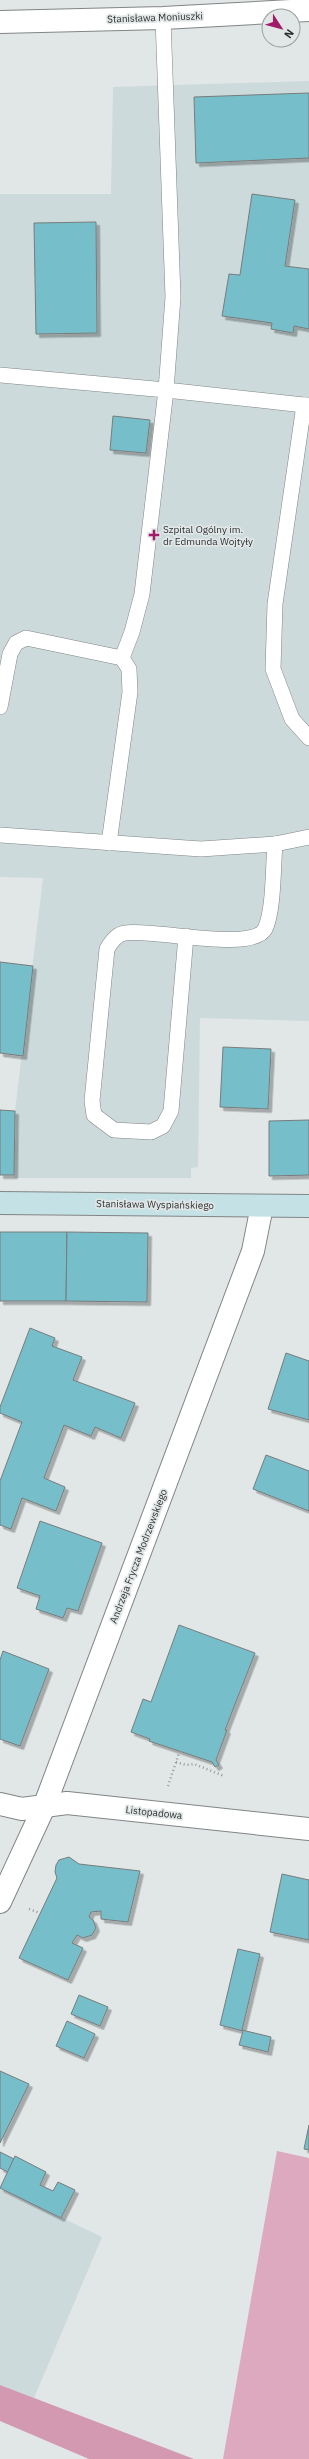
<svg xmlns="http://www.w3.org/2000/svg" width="309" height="2459" viewBox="0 0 309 2459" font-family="'IBM Plex Sans',sans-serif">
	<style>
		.built { fill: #ccdadc }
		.green { fill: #dca9be }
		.forest { fill: #d299b1 }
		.building { fill: #76bec9; stroke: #787c7c; filter: url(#shadow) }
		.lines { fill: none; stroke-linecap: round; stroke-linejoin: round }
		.lane-casing { stroke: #818585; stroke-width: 16 }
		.street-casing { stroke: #818585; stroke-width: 24 }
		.secondary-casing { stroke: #818585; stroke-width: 24 }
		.path { stroke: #949899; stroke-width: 2.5; stroke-dasharray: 1 3; stroke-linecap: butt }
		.lane { stroke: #fff; stroke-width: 15 }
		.street { stroke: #fff; stroke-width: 22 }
		.secondary { stroke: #c4e1e5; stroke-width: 22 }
		.poi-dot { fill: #a21b67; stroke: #e1e6e7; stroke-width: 1.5 }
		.labels { text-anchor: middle; stroke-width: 3.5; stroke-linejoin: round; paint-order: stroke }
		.street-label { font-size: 10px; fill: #2f3131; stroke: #e1e6e7 }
		.poi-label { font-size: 10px; fill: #2f3131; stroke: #e1e6e7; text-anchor: start }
	</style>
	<defs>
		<filter id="shadow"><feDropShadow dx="3.5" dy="3.5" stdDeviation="0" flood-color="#0004"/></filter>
	</defs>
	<rect width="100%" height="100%" fill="#e1e6e7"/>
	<g class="built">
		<polygon points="309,81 309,1021 200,1018 198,1167 191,1168 191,1178 14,1178 15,1111 43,878 0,877 0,194 111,194 113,87"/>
		<polygon points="0,2188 102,2237 34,2398 0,2385"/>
	</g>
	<polygon class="green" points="277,2151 309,2158 309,2459 223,2459"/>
	<polygon class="forest" points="0,2385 194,2459 89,2459 0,2421"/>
	<g class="building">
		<polygon points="309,93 309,158 196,163 194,97"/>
		<polygon points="252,194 295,200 285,266 309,269 309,329 294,326 293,333 271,329 272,323 222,316 229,274 240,275"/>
		<polygon points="96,222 97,333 36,334 34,223"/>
		<polygon points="113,416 150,420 146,453 110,450"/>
		<polygon points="0,962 33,966 23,1056 0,1053"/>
		<polygon points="223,1047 271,1049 268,1109 220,1107"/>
		<polygon points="0,1110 15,1111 14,1175 0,1175"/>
		<polygon points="309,1120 309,1175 269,1176 269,1121"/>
		<polygon points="0,1232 67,1232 66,1301 0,1301"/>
		<polygon points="67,1232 148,1233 147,1302 66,1301"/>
		<polygon points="30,1328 55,1338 52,1346 82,1357 73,1380 135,1403 121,1438 95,1427 91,1436 64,1425 44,1478 65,1487 56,1511 22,1498 11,1529 0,1525 0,1481 22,1422 0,1413 0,1407"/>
		<polygon points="286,1353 309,1361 309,1420 268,1409"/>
		<polygon points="266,1455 309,1471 309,1511 253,1489"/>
		<polygon points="40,1521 102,1543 78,1611 67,1608 63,1618 36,1609 40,1596 17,1588"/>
		<polygon points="179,1625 255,1653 225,1730 227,1730 216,1760 219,1765 215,1767 212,1762 149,1741 150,1739 131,1732 143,1699 151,1702"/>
		<polygon points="3,1651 49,1669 20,1746 0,1739 0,1660"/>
		<polygon points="69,1857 79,1864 140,1871 128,1922 101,1919 101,1911 91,1912 89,1917 93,1920 96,1928 92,1935 83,1938 77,1935 72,1943 83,1948 68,1980 19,1958 57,1878 55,1872 56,1865 59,1860"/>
		<polygon points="282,1874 309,1880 309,1940 270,1932"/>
		<polygon points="238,1949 260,1954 242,2030 271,2037 268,2052 239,2045 243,2031 220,2025"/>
		<polygon points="79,1995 108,2007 100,2026 71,2014"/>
		<polygon points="67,2021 95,2034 84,2058 56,2046"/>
		<polygon points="0,2071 29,2084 0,2143"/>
		<polygon points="309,2125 309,2150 304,2149"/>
		<polygon points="0,2152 14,2159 8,2172 0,2168"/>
		<polygon points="15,2156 46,2172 40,2185 53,2191 58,2182 75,2190 61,2218 0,2188"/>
	</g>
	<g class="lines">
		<g class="lane-casing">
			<g id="lane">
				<polyline points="163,18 173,297 166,390 304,405"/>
				<polyline points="0,375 166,390 142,594 132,632 122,658 26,638 16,643 10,654 0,707"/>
				<polyline points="309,405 304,405 275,604 273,669 292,719 309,738"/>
				<polyline points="0,835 201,849 275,844 309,837"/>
				<polyline points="109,843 130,692 129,669 122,658"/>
				<path d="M186,936L171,1111L163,1126L151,1132L114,1130L94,1115L92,1101L107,949C111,942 117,934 125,933C151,928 252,953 265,929C274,911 273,865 275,844"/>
			</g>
		</g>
		<g class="street-casing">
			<g id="street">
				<polyline points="0,22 163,18 309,10"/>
				<polyline points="0,1804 22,1809 67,1803 309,1829"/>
				<polyline points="0,1902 44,1807 253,1251 262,1206"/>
			</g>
		</g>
		<g class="secondary-casing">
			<polyline id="secondary" points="0,1203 309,1206"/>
		</g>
		<g class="path">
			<polyline points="176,1762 186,1765 194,1764 224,1776"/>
			<polyline points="168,1786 180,1750"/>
			<polyline points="29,1909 40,1913"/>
		</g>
		<use href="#lane" class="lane"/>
		<use href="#street" class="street"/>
		<use href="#secondary" class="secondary"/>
	</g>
	<path class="poi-dot" d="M152 529h4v4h4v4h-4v4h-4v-4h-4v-4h4z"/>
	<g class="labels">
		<g class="street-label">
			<text transform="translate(155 17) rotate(-2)" y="4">Stanisława Moniuszki</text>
			<text transform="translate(155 1204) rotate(1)" y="4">Stanisława Wyspiańskiego</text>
			<text transform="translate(138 1556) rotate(-69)" y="4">Andrzeja Frycza Modrzewskiego</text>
			<text transform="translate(154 1812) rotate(6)" y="4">Listopadowa</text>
		</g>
		<g class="poi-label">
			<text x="163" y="533">Szpital Ogólny im.<tspan x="163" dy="12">dr Edmunda Wojtyły</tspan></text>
		</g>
	</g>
	<g transform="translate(281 28) rotate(126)"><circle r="19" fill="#e1e6e7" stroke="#9a9e9e"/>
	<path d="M0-3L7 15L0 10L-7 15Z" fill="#a21b67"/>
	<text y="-6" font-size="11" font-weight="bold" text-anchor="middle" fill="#2f3131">N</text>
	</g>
</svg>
